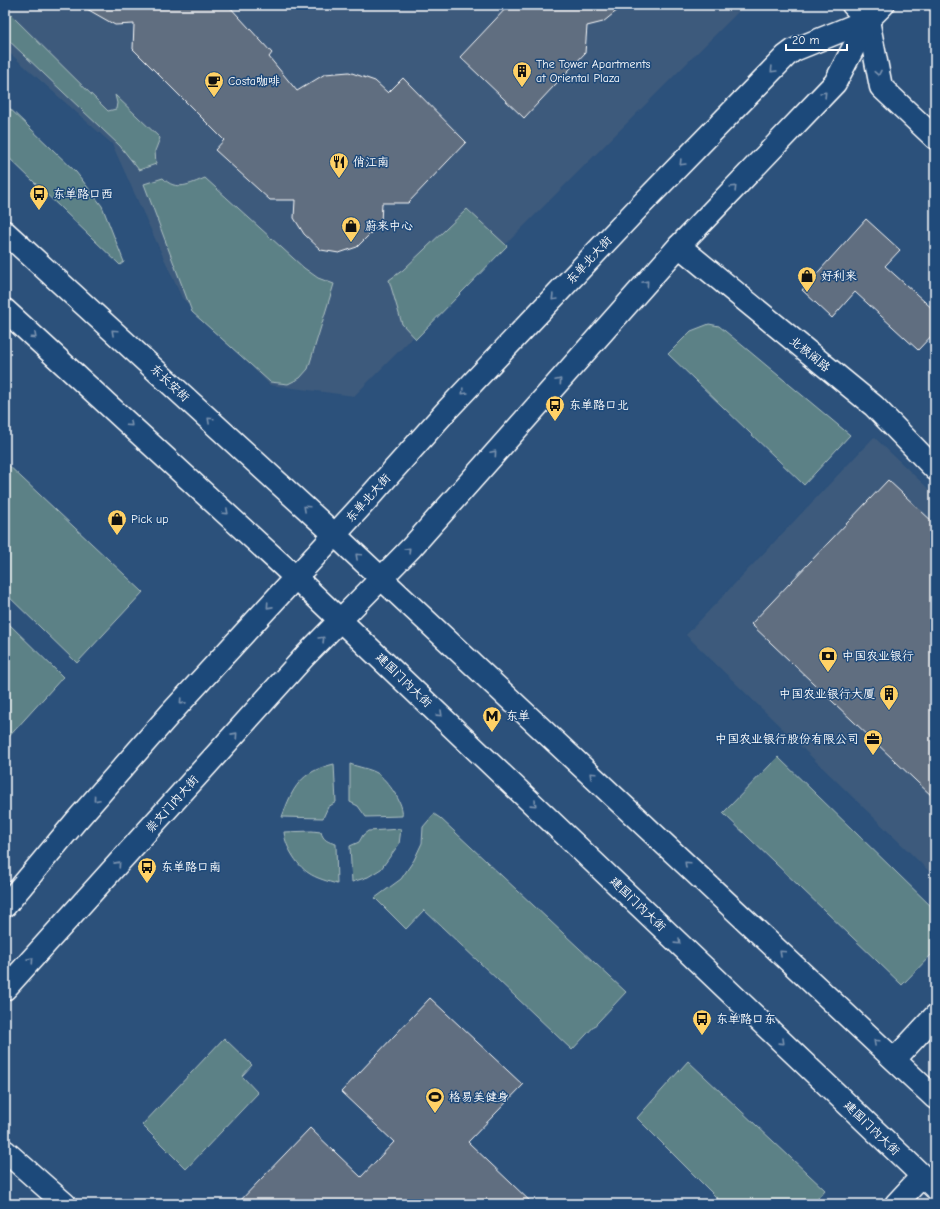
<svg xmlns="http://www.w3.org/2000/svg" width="940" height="1209" viewBox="0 0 940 1209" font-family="'Comic Neue','LXGW WenKai TC',sans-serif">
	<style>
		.built { fill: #3c5a7c }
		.green { fill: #5c8186; stroke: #aec0c2 }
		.building { fill: #606e80; stroke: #fff }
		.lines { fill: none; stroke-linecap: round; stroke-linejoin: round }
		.street-casing { stroke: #fff; stroke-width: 25 }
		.secondary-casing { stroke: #fff; stroke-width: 25 }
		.primary-casing { stroke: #fff; stroke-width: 25 }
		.highway-casing { stroke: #fff; stroke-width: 25 }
		.street { stroke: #1f4a7a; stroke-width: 22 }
		.secondary { stroke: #1f4a7a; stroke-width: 22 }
		.primary { stroke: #1f4a7a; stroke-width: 22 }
		.highway { stroke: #1f4a7a; stroke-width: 22 }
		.oneway { stroke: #7992af }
		.labels { text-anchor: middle; stroke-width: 3; stroke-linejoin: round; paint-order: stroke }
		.poi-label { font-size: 12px; fill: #fff; stroke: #1f4a7a; text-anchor: start }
		.street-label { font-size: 12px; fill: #fff; stroke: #1f4a7a }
	</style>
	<rect width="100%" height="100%" fill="#2c517b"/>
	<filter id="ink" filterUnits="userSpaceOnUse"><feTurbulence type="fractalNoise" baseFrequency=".025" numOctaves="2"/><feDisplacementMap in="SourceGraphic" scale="8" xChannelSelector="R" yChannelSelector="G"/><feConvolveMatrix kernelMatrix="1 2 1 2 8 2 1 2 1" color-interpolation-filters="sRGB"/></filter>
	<g filter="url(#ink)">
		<g class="built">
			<polygon points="5,5 745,5 354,396 270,385 182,298 112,144 5,49"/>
			<polygon points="874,437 935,495 935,877 686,635"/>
		</g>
		<g class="green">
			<polygon points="5,9 108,111 116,109 117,103 115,95 160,138 155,151 156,164 139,170 120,146 5,37"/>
			<polygon points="5,104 76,172 102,206 124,262 120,265 5,154"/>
			<path d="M163,178C176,192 190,184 205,178L304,268L318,278L334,284L308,369L300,378L288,384L270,382L192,312L144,184Z"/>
			<polygon points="467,209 507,246 416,339 402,324 389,280 403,270"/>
			<polygon points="709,324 719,326 850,435 804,485 668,354 691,331"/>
			<polygon points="5,462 143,592 77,663 5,593"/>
			<polygon points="5,620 63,677 5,741"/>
			<polygon points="778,757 935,910 935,951 902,985 723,813"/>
			<path d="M334,764L336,802L328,807L323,818L282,817C293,787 300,772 334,764Z"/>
			<path d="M350,764C358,767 370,769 377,773C387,780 405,804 402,816L366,817L358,806L350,802Z"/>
			<polygon points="434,814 440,818 626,992 572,1050 424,910 406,929 375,898 401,879 414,860 422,843 423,827"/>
			<polygon points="401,829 399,844 381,869 368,877 352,882 350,846 359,842 363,835 368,831"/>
			<path d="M312,831L321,832C323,840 328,842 336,844L337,884C316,878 305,875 293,856C288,848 285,841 284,832Z"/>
			<polygon points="224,1038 252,1065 242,1076 258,1093 186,1169 142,1125"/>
			<polygon points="688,1061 825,1190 813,1204 723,1204 637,1118"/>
		</g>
		<g class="building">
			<polygon points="80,5 228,5 272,53 269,57 297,91 325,74 349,72 375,81 388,93 403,78 466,142 408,203 382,203 381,223 357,247 339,253 321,250 304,234 294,218 295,200 270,200 215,150 224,140 133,49 134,24 115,25"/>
			<polygon points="509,5 624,5 603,22 587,26 585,53 524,118 460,57"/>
			<polygon points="866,219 900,250 885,266 935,311 935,332 918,350 855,292 832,318 802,290"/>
			<polygon points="888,480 935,524 935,799 751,624"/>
			<polygon points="430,998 523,1085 468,1142 533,1204 237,1204 310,1128 361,1177 394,1142 341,1092"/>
		</g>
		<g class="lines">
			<g class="street-casing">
				<g id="street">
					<polyline points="868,20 881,87 935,138"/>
					<polyline points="679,246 874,406 935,469"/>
					<polyline points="895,1059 935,1016"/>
					<polyline points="5,1151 65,1204"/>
					<polyline points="896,1204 922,1176"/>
				</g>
			</g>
			<g class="secondary-casing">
				<polyline id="secondary" points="853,5 868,20"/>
			</g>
			<g class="primary-casing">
				<g id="primary">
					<polyline points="5,906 76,821 170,714 364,503 447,410 638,208 786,56 794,50 868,20"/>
					<polyline points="5,989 305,656 411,548 679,246 835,83 868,20 883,5"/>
				</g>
			</g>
			<g class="highway-casing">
				<g id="highway">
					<polyline points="5,232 334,534 935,1098"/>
					<polyline points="5,310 295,577 935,1188"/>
				</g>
			</g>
			<use href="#street" class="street"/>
			<use href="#secondary" class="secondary"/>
			<use href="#primary" class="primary"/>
			<use href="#highway" class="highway"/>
		</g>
		<defs><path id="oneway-chevron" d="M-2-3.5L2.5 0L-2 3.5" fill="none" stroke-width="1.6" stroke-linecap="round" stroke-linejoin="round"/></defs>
		<g class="oneway">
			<use href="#oneway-chevron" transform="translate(773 70) rotate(134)"/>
			<use href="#oneway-chevron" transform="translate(878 73) rotate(79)"/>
			<use href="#oneway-chevron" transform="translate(824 94) rotate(-46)"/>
			<use href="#oneway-chevron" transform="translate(682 163) rotate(134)"/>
			<use href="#oneway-chevron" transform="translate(734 188) rotate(-46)"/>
			<use href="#oneway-chevron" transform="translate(646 283) rotate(-49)"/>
			<use href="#oneway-chevron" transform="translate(554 298) rotate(134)"/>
			<use href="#oneway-chevron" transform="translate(114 332) rotate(-137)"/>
			<use href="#oneway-chevron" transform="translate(34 336) rotate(42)"/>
			<use href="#oneway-chevron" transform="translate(559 381) rotate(-49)"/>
			<use href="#oneway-chevron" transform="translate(464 392) rotate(134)"/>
			<use href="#oneway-chevron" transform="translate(210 420) rotate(-137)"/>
			<use href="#oneway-chevron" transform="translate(130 424) rotate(42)"/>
			<use href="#oneway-chevron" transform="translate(494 453) rotate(-49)"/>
			<use href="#oneway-chevron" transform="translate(306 508) rotate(-137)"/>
			<use href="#oneway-chevron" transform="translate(226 512) rotate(42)"/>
			<use href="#oneway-chevron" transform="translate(408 550) rotate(-46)"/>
			<use href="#oneway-chevron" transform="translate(358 556) rotate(-137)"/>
			<use href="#oneway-chevron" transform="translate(269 606) rotate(132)"/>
			<use href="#oneway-chevron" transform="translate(322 639) rotate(-46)"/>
			<use href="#oneway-chevron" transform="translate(182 702) rotate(132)"/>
			<use href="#oneway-chevron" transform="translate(440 714) rotate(44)"/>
			<use href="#oneway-chevron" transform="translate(235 735) rotate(-48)"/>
			<use href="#oneway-chevron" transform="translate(592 775) rotate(-137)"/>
			<use href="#oneway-chevron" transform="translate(96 799) rotate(131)"/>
			<use href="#oneway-chevron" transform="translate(534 804) rotate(44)"/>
			<use href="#oneway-chevron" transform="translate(118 864) rotate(-48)"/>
			<use href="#oneway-chevron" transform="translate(687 864) rotate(-137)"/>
			<use href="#oneway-chevron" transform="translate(678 942) rotate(44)"/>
			<use href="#oneway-chevron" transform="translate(782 953) rotate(-137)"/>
			<use href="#oneway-chevron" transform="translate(31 960) rotate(-48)"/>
			<use href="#oneway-chevron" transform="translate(782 1042) rotate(44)"/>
			<use href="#oneway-chevron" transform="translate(876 1042) rotate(-137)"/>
		</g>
	</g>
	<defs>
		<g id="building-pin" transform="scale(1)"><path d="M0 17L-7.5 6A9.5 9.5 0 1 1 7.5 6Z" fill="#ffd166" stroke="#1f4a7a"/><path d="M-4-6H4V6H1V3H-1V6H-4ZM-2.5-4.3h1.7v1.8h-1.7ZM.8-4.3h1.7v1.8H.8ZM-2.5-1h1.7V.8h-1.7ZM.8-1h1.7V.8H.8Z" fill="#111"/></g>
		<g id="cafe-pin" transform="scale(1)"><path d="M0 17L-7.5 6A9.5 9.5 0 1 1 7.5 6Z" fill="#ffd166" stroke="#1f4a7a"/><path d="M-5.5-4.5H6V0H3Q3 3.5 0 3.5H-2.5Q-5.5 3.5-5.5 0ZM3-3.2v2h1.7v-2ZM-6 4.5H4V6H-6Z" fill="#111"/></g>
		<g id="restaurant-pin" transform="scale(1)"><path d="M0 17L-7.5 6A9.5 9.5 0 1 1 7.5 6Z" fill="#ffd166" stroke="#1f4a7a"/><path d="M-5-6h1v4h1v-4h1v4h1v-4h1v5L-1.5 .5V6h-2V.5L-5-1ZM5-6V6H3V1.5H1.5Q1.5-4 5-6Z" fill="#111"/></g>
		<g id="bus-pin" transform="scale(1)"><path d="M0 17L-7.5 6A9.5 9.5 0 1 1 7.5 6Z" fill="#ffd166" stroke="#1f4a7a"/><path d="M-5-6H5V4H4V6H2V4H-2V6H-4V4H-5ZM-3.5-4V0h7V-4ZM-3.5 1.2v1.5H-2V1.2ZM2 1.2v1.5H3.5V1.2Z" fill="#111"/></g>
		<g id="shop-pin" transform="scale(1)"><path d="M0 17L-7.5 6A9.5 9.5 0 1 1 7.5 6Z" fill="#ffd166" stroke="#1f4a7a"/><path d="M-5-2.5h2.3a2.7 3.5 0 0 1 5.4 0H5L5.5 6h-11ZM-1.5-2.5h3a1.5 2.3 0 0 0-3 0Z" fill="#111"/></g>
		<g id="bank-pin" transform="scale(1)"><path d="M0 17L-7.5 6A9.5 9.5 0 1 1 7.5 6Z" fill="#ffd166" stroke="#1f4a7a"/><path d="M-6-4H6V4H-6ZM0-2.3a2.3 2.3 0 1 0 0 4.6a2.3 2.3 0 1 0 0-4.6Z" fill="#111"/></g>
		<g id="metro-pin" transform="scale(1)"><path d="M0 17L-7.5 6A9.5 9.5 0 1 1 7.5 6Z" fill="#ffd166" stroke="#1f4a7a"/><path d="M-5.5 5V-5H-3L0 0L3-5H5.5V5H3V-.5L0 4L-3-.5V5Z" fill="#111"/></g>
		<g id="office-pin" transform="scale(1)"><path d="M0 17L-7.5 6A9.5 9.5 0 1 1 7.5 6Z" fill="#ffd166" stroke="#1f4a7a"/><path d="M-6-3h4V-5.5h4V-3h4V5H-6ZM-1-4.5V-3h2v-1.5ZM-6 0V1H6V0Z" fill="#111"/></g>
		<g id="stadium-pin" transform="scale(1)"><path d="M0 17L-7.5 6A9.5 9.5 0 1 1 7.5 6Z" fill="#ffd166" stroke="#1f4a7a"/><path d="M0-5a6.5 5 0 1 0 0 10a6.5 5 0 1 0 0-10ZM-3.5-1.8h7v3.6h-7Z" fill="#111"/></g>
	</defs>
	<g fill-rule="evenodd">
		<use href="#building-pin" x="522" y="71"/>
		<use href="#cafe-pin" x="214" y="81"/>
		<use href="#restaurant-pin" x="339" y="162"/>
		<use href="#bus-pin" x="39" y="194"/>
		<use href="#shop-pin" x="351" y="226"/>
		<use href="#shop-pin" x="807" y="276"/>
		<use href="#bus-pin" x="555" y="405"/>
		<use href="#shop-pin" x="117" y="519"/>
		<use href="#bank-pin" x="828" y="656"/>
		<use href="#building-pin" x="889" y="694"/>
		<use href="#metro-pin" x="492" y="716"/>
		<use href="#office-pin" x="873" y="739"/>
		<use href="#bus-pin" x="147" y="867"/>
		<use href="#bus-pin" x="702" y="1019"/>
		<use href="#stadium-pin" x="435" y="1097"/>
	</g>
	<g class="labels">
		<g class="poi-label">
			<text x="536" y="68">The Tower Apartments<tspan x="536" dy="14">at Oriental Plaza</tspan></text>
			<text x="228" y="85">Costa咖啡</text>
			<text x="353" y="166">俏江南</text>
			<text x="53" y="198">东单路口西</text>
			<text x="365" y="230">蔚来中心</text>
			<text x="821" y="280">好利来</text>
			<text x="569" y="409">东单路口北</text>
			<text x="131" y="523">Pick up</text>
			<text x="842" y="660">中国农业银行</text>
			<text x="875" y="698" text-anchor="end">中国农业银行大厦</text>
			<text x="506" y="720">东单</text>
			<text x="859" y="743" text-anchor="end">中国农业银行股份有限公司</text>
			<text x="161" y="871">东单路口南</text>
			<text x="716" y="1023">东单路口东</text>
			<text x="449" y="1101">格易美健身</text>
		</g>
		<g class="street-label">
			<text transform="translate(589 260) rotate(-47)" y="4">东单北大街</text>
			<text transform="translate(810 354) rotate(39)" y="4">北极阁路</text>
			<text transform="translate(170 383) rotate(43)" y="4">东长安街</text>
			<text transform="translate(368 498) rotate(-48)" y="4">东单北大街</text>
			<text transform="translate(404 680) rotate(44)" y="4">建国门内大街</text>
			<text transform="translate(172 804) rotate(-48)" y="4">崇文门内大街</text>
			<text transform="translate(638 904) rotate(44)" y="4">建国门内大街</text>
			<text transform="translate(872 1128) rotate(44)" y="4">建国门内大街</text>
		</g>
	</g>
	<rect width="940" height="1209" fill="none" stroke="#1f4a7a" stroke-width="20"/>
	<rect x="10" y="10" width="920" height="1189" fill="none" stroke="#fff" stroke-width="1.5" filter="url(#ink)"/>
	<path d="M786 44v6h61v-6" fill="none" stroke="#ffffff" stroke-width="2"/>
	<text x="792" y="44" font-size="12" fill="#ffffff" stroke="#1f4a7a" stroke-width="3" paint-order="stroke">20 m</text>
</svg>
